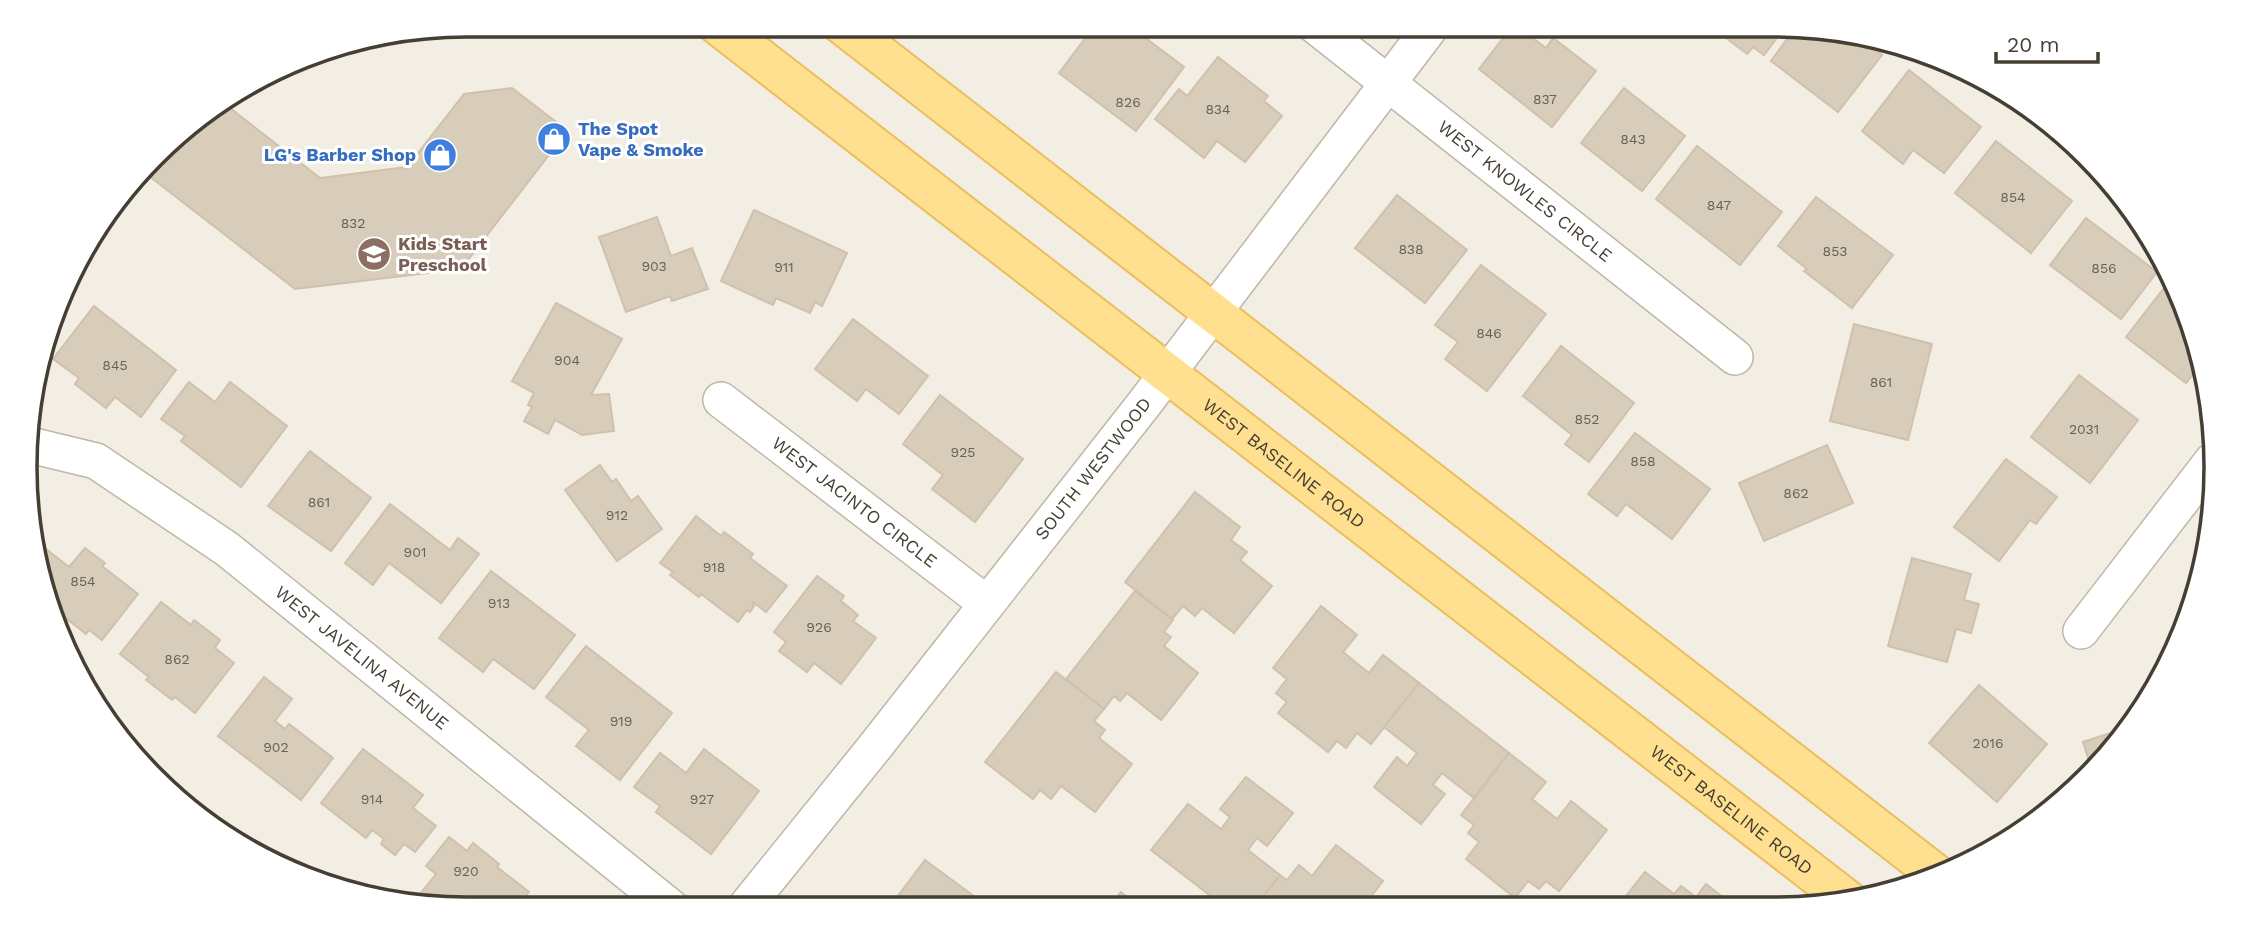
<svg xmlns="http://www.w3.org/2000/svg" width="2241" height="934" viewBox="0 0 2241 934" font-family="'Work Sans',sans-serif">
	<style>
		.building { fill: #d8ccbb; stroke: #d0c1ab; stroke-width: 2 }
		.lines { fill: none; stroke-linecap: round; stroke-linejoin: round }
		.minor-casing { stroke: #bfb6a5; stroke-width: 38 }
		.major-casing { stroke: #eabe5a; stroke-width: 42 }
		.minor { stroke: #fff; stroke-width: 35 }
		.major { stroke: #ffdf90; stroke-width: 38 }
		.labels { text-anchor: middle; stroke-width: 6; stroke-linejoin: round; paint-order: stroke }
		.number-label { font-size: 14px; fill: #6a6255 }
		.shop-label { font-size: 18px; font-weight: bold; fill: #366cbe; stroke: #fff; text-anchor: start }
		.street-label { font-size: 18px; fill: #453e33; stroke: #fff }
		.education-label { font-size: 18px; font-weight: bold; fill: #785e54; stroke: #fff; text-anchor: start }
		.rim { fill: none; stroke: #453e33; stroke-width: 3.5 }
	</style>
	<rect width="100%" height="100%" fill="#f3eee3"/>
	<g class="building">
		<polygon points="1096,24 1127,24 1184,67 1136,131 1059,73"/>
		<polygon points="1514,24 1546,48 1553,38 1596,71 1552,127 1479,69"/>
		<polygon points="1708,24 1774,24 1786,26 1764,55 1753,47 1747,54"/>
		<polygon points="1795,28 1861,39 1882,55 1838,112 1771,61"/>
		<polygon points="1218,57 1268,96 1264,101 1282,116 1245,162 1217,141 1204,158 1155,119 1179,89 1187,96"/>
		<polygon points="1909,70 1981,127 1944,173 1913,150 1903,164 1862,131"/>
		<polygon points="512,88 556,122 550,129 562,138 461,269 295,289 144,172 176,134 226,105 320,178 407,167 464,94"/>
		<polygon points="1624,88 1685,136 1642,191 1581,143"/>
		<polygon points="1996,141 2072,201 2031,253 1955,193"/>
		<polygon points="1697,146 1782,212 1740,265 1656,199"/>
		<polygon points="1397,195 1467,250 1425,303 1355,248"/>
		<polygon points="1816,197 1893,255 1852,308 1804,271 1807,269 1778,246"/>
		<polygon points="754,210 847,253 822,306 815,302 810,313 776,298 773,305 721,281"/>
		<polygon points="657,217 671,256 692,248 708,289 672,301 670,296 626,312 599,237"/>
		<polygon points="2086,218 2157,272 2121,319 2050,265"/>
		<polygon points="1481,265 1546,314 1487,391 1445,359 1458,342 1435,325"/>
		<polygon points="2171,279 2173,281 2197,369 2186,383 2126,337"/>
		<polygon points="556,303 622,339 591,395 609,394 614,431 582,435 555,420 548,434 524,421 532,407 528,405 534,393 512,381"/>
		<polygon points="94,306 176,370 141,417 115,397 106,408 75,384 79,378 53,359"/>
		<polygon points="853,319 928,376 899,414 866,389 857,401 815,369"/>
		<polygon points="1854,324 1932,344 1908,440 1830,421"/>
		<polygon points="1561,346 1634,403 1589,462 1565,444 1572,435 1523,396"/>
		<polygon points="2079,375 2138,420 2090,483 2031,437"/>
		<polygon points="189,382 215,402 230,382 287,426 241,487 181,441 185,436 161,419"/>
		<polygon points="940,395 1023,459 975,522 932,489 943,475 903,444"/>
		<polygon points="1635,433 1710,489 1672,539 1626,504 1617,516 1588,494"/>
		<polygon points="1827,445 1853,503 1764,541 1739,483"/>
		<polygon points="310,451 371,498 331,551 268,506"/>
		<polygon points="2006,459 2057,497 2036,524 2030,520 1999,561 1954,527"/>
		<polygon points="600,465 612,482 616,479 631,501 638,496 662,529 617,561 565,490"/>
		<polygon points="1195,492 1240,527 1231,540 1247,552 1240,560 1272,586 1234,633 1202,608 1195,616 1183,606 1172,619 1125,582"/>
		<polygon points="390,504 450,550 458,538 479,554 441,603 389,563 373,585 345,563"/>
		<polygon points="696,516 721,536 724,532 753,554 750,558 787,586 766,612 753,602 752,604 754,606 750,612 747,610 738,622 701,594 699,597 670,575 673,572 660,563"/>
		<polygon points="85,548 105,563 102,566 138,594 102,640 89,630 86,634 57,611 60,607 53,602 36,562 46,549 69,567"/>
		<polygon points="1912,558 1971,574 1964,600 1979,604 1971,633 1956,629 1947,662 1888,646"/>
		<polygon points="491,571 575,635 534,689 493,659 483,672 439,638"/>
		<polygon points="817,576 844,596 841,601 858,615 853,621 876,638 841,684 814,663 807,672 779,651 786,642 774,632"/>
		<polygon points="1135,591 1173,620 1164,632 1171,637 1164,646 1198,673 1161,720 1127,693 1120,701 1114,696 1104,709 1066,679"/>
		<polygon points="161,602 191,625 194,620 220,640 215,648 234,663 195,713 175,697 172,700 146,680 149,677 120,654"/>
		<polygon points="1321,606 1357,635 1343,652 1369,673 1383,655 1419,683 1371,744 1357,733 1346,748 1337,741 1328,752 1278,713 1287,702 1276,693 1287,679 1273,668"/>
		<polygon points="586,646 672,713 620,780 576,746 589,730 546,697"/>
		<polygon points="1056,672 1104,709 1094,721 1105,730 1099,738 1132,764 1095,812 1061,786 1051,799 1040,790 1033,799 985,762"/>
		<polygon points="264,677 292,699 275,721 285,729 289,724 333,758 301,800 218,736"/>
		<polygon points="1419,683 1509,753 1474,798 1442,773 1433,785 1445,794 1421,824 1374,787 1397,757 1407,766 1417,753 1384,727"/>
		<polygon points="1979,685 2047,744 1997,802 1929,743"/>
		<polygon points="2129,727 2092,770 2083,742"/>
		<polygon points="363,749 423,795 413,808 436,826 415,852 404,844 395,855 381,844 384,839 372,830 366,838 321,803"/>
		<polygon points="704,749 759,791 711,854 656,812 660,806 634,787 660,753 686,773"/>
		<polygon points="1509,753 1546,782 1532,799 1557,819 1571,801 1607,830 1559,891 1546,881 1539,889 1528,881 1515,898 1466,859 1479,842 1468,833 1474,825 1461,815"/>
		<polygon points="1246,777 1293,813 1267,846 1257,838 1248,850 1280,875 1255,907 1225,907 1151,850 1188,804 1221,829 1230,817 1220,809"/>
		<polygon points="449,837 467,851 473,843 499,864 497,867 529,892 515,909 467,909 432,904 420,894 436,874 426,866"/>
		<polygon points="1336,845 1383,881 1363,907 1255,907 1280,875 1287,880 1299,865 1312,876"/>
		<polygon points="925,860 975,897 967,908 889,908"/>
		<polygon points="1645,872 1674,894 1681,886 1696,897 1706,884 1734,906 1618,906"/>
		<polygon points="1121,892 1141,908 1108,908"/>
	</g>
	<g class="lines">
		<g class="minor-casing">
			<g id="minor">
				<path id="s1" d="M1313,24L1735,357"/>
				<path id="s2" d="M721,400L986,603"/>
				<path id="s3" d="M30,445L96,461L227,549L673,909"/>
				<polyline points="2081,631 2212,461"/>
				<path id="s4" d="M744,909L874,748L1144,404L1433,24"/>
			</g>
		</g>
		<g class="major-casing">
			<g id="major">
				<path id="s5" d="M716,24L1849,901"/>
				<polyline points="841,24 1940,877"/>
			</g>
		</g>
		<use href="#minor" class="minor"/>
		<use href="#major" class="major"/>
	</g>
	<defs>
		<g id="shop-disc" transform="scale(1.75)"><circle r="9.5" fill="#3f7fe0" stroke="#fff"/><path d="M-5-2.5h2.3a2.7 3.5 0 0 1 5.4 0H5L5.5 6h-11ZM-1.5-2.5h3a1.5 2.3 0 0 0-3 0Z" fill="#fff"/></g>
		<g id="school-disc" transform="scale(1.75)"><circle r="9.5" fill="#8d6e63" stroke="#fff"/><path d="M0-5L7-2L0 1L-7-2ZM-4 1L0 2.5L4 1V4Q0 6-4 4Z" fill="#fff"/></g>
	</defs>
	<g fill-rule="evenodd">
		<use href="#shop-disc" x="554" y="139"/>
		<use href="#shop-disc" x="440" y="155"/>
		<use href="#school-disc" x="374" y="254"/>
	</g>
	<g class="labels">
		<g class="number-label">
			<text x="1545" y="104">837</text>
			<text x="1128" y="107">826</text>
			<text x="1218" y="114">834</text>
			<text x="1633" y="144">843</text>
			<text x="2013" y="202">854</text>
			<text x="1719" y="210">847</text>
			<text x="353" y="228">832</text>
			<text x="1411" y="254">838</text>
			<text x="1835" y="256">853</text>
			<text x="654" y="271">903</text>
			<text x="784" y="272">911</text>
			<text x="2104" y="273">856</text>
			<text x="1489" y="338">846</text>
			<text x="567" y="365">904</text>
			<text x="115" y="370">845</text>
			<text x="1881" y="387">861</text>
			<text x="1587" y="424">852</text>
			<text x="2084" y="434">2031</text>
			<text x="963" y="457">925</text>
			<text x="1643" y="466">858</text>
			<text x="1796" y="498">862</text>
			<text x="319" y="507">861</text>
			<text x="617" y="520">912</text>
			<text x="415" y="557">901</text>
			<text x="714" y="572">918</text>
			<text x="83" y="586">854</text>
			<text x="499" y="608">913</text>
			<text x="819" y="632">926</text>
			<text x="177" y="664">862</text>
			<text x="621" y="726">919</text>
			<text x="1988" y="748">2016</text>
			<text x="276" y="752">902</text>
			<text x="372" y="804">914</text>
			<text x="702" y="804">927</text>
			<text x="466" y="876">920</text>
		</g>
		<g class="shop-label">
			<text x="578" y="135">The Spot<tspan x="578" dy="21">Vape &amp; Smoke</tspan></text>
			<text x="416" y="161" text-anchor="end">LG's Barber Shop</text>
		</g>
		<g class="street-label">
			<text dy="6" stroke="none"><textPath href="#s1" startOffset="270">WEST KNOWLES CIRCLE</textPath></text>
			<text dy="6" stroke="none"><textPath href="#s5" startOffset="718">WEST BASELINE ROAD</textPath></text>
			<text dy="6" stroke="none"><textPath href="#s4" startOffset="562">SOUTH WESTWOOD</textPath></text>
			<text dy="6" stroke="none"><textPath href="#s2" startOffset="168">WEST JACINTO CIRCLE</textPath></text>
			<text dy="6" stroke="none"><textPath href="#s3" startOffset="399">WEST JAVELINA AVENUE</textPath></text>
			<text dy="6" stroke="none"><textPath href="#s5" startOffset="1284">WEST BASELINE ROAD</textPath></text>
		</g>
		<g class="education-label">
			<text x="398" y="250">Kids Start<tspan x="398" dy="21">Preschool</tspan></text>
		</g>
	</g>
	<path d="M0 0H2241V934H0ZM467 37H1774A430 430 0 0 1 2204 467V467A430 430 0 0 1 1774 897H467A430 430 0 0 1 37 467V467A430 430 0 0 1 467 37Z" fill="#fff" fill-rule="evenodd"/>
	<path class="rim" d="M467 37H1774A430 430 0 0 1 2204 467V467A430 430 0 0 1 1774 897H467A430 430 0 0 1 37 467V467A430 430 0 0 1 467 37Z"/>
	<path d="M1996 52v10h102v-10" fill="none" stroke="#453e33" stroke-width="3.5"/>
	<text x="2007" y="52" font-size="21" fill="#453e33" stroke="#ffffff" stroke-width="5" paint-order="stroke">20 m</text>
</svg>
